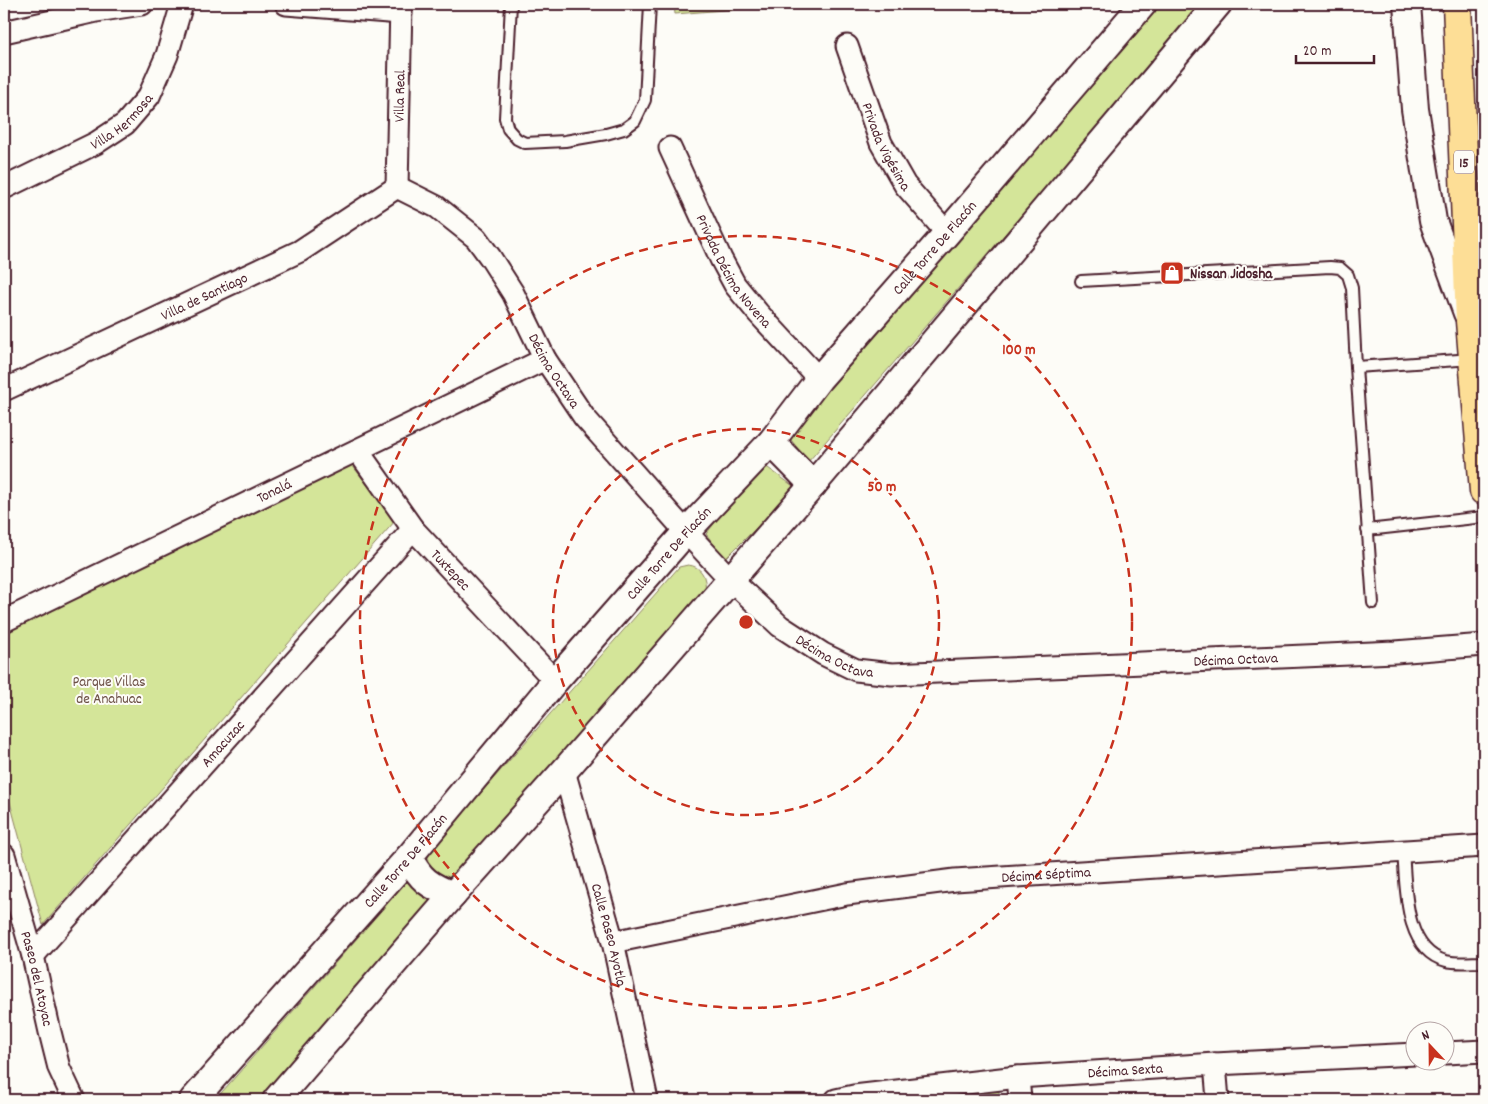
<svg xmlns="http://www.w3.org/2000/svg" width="1488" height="1104" viewBox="0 0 1488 1104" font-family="Dekko,sans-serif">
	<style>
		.green { fill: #d4e599; stroke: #8f8262 }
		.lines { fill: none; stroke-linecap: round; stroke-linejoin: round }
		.service-casing { stroke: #4a1f2b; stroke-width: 14 }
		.minor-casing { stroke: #4a1f2b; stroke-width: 25 }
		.tertiary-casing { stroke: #4a1f2b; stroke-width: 30 }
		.trunk-casing { stroke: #4a1f2b; stroke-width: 31 }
		.service { stroke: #fdfcf7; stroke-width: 10 }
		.minor { stroke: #fdfcf7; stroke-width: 21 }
		.tertiary { stroke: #fdfcf7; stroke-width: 26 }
		.trunk { stroke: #fdde96; stroke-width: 28 }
		.ring { fill: none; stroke: #c8321e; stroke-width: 2.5; stroke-dasharray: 9 6 }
		.labels { text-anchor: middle; stroke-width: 4; stroke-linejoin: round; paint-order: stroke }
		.shield { fill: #fdfcf7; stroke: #806168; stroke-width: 1 }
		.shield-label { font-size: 14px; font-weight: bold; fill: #4a1f2b }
		.street-label { font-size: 15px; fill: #4a1f2b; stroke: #fdfcf7 }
		.poi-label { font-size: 15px; font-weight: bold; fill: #4a1f2b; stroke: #fdfcf7; text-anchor: start }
		.park-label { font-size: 15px; fill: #6c5046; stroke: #fdfcf7 }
		.centre { fill: #c8321e; stroke: #fdfcf7; stroke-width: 2.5 }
		.ring-label { font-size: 15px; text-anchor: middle; font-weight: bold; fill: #c8321e; stroke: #fdfcf7; stroke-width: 4; stroke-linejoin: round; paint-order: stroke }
	</style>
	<rect width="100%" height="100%" fill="#fdfcf7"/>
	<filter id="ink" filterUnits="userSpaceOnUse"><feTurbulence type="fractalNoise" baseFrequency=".02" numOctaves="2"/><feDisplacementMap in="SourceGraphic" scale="10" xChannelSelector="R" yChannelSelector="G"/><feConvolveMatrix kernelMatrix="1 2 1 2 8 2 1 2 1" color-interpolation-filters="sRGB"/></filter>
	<g filter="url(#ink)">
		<g class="green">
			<polygon points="674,4 786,4 786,5 675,14"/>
			<polygon points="1157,4 1187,4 1197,12 808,462 785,432"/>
			<polygon points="349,461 395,521 43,925 4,780 4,624"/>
			<polygon points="761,463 796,488 725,559 706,534"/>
			<path d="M688,565C701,566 707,577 705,591L458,874L450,879L444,880L427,864L429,852L679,567Z"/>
			<polygon points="409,879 434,898 260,1100 215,1100"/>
			<polygon points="999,1091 999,1100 867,1100"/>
		</g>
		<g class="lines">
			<g class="service-casing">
				<g id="service">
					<polyline points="511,4 505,118 508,129 517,139 525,143 565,141 606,134 624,129 635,121 645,100 650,4"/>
					<polyline points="1081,281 1330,267 1340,268 1348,275 1352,288 1356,367 1373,603"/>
					<polyline points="1356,367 1473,359"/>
					<polyline points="1367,530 1484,517"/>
					<path d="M1403,850C1406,885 1403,950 1446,961C1457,964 1472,962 1484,962"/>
				</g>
			</g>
			<g class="minor-casing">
				<g id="minor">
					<polyline points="286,4 401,13"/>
					<polyline points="4,32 96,11 142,4"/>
					<path id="s1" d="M847,46L881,143L905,185L947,233"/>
					<path id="s2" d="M670,148L721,259L735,285L758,313L819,379"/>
					<path id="s3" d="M397,187L437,207L476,238L490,257L513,293L545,359L584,417L686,532L731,580L780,626L823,654L856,670L892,674L1395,652L1484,645"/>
					<path id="s4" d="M397,187L401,4"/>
					<path id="s5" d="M4,188L96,143L125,124L149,96L167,55L182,4"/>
					<path id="s6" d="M4,390L300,251L397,187"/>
					<path id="s7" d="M358,451L413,529L555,681"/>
					<path id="s8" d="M4,621L545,359"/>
					<path id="s9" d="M564,771L613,942L647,1100"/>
					<path id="s10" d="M4,855L33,956L50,1032L59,1068L74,1100"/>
					<path id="s11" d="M613,942L847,894L955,880L1484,846"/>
					<path id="s12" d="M33,956L413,529"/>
					<polyline points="1446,1053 1484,1051"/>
					<polyline points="1215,1064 1218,1100"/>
					<polyline points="1018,1077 1020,1100"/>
					<path id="s13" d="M836,1100L854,1096L1018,1077L1215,1064L1416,1054"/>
				</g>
			</g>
			<g class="tertiary-casing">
				<g id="tertiary">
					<polyline points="1407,4 1415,109 1433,221 1467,313"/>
					<polyline points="771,442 813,485"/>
					<path d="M409,857C420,880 430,886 453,895"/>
					<path id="s14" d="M193,1100L409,857L555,681L686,532L771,442L819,379L947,233L1143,4"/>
					<polyline points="276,1100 453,895 564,771 813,485 1218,4"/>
				</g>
			</g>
			<g class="trunk-casing">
				<polyline id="trunk" points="1457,4 1470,321 1484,491"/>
			</g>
			<use href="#service" class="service"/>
			<use href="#minor" class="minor"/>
			<use href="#tertiary" class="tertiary"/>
			<use href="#trunk" class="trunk"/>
		</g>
	</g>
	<g class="ring">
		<circle cx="746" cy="622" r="193"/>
		<circle cx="746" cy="622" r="386"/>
	</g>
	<defs>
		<g id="shop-square" transform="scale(1.25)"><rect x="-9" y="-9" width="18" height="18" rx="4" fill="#c8321e" stroke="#fdfcf7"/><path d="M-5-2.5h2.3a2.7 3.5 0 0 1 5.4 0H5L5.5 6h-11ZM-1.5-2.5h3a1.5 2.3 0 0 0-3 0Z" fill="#fff"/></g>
	</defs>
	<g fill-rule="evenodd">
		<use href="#shop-square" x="1172" y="273"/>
	</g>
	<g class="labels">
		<rect class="shield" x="1454" y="150.5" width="20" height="23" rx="4"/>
		<g class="shield-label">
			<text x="1464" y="167">15</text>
		</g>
		<g class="street-label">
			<text dy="5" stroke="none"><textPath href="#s4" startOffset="91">Villa Real</textPath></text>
			<text dy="5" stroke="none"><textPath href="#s5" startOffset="136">Villa Hermosa</textPath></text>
			<text dy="5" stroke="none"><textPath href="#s1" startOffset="108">Privada Vigésima</textPath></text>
			<text dy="5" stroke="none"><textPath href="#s14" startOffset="1130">Calle Torre De Flacón</textPath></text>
			<text dy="5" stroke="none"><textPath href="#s2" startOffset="139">Privada Décima Novena</textPath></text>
			<text dy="5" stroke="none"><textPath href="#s6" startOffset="221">Villa de Santiago</textPath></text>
			<text dy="5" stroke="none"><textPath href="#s3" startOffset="249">Décima Octava</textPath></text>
			<text dy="5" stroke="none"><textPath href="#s8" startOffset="300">Tonalá</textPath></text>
			<text dy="5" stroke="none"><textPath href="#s14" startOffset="725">Calle Torre De Flacón</textPath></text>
			<text dy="5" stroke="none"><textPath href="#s7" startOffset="151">Tuxtepec</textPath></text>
			<text dy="5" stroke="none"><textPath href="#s3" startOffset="654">Décima Octava</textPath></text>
			<text dy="5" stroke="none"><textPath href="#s3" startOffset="1059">Décima Octava</textPath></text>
			<text dy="5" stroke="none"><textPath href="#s12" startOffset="285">Amacuzac</textPath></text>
			<text dy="5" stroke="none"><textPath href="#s14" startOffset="320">Calle Torre De Flacón</textPath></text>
			<text dy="5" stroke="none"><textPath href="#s11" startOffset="439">Décima Séptima</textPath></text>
			<text dy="5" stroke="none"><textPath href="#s9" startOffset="170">Calle Paseo Ayotla</textPath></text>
			<text dy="5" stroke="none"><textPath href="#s10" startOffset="128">Paseo del Atoyac</textPath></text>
			<text dy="5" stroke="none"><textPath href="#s13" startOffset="291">Décima Sexta</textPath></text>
		</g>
		<g class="poi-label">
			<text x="1190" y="278">Nissan Jidosha</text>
		</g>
		<g class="park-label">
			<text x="109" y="686">Parque Villas<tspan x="109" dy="17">de Anahuac</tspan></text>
		</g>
	</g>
	<circle cx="746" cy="622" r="8" class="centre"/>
	<g class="ring-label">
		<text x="1019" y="354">100 m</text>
		<text x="882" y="491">50 m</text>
	</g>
	<rect width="1488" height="1104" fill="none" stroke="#fdfcf7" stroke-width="20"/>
	<rect x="10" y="10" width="1468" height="1084" fill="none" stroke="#4a1f2b" stroke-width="2" filter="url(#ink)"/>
	<g transform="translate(1430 1046) rotate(338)"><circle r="24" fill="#fdfcf7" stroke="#b5a4a5"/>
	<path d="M0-4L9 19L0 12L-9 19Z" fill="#c8321e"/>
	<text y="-8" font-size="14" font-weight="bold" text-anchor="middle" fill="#4a1f2b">N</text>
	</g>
	<path d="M1296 55v8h78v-8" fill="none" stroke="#4a1f2b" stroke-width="2.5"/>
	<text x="1303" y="55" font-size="15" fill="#4a1f2b" stroke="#fdfcf7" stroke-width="4" paint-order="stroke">20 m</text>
</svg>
